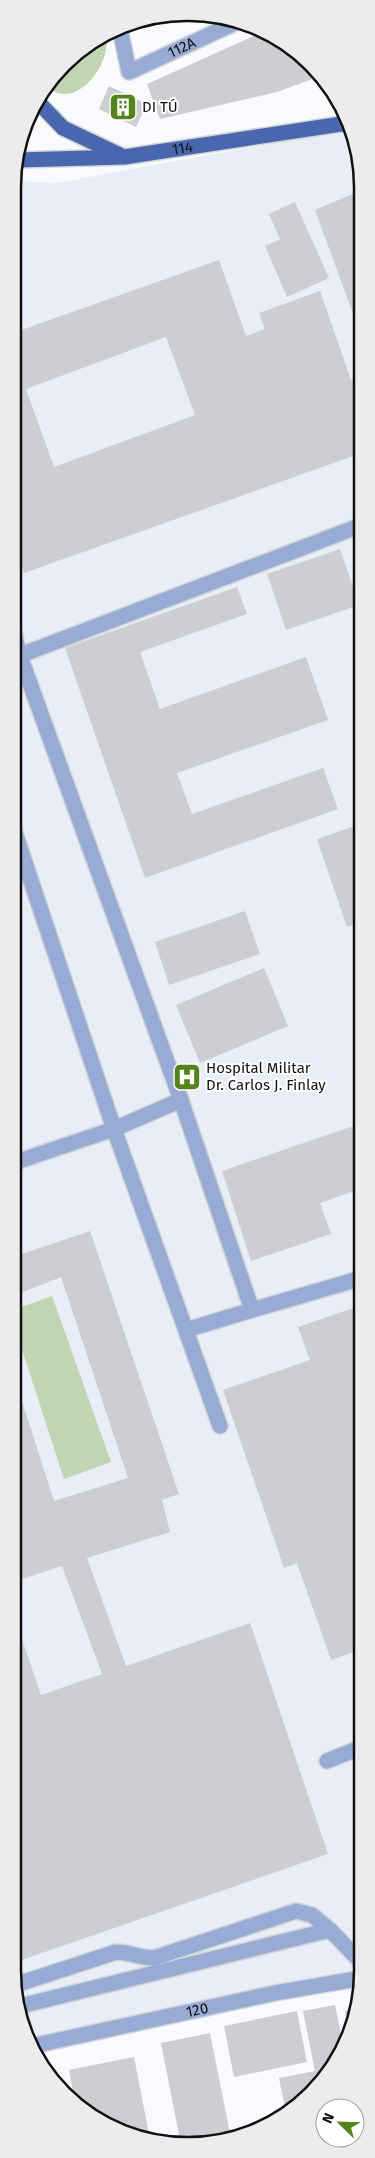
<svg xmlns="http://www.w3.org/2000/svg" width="375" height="2158" viewBox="0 0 375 2158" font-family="'Fira Sans',sans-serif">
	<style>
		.built { fill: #e8edf7 }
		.green { fill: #c1d5b3 }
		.building { fill: #ccced1; fill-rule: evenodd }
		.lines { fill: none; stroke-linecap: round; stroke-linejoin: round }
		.minor-casing { stroke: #d3d5d7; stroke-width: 18 }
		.major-casing { stroke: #d3d5d7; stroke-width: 18 }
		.minor { stroke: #98abd4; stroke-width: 15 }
		.major { stroke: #4867af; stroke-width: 15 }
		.labels { text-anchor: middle; stroke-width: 4; stroke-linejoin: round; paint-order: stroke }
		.street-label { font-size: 15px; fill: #101011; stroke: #fff }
		.poi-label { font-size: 15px; fill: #101011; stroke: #fff; text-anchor: start }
		.rim { fill: none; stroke: #101011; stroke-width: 2.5 }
	</style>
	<rect width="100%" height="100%" fill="#f8fafd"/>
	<polygon class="built" points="350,129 362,176 362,1972 32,2046 26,2037 13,1970 13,181 57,183"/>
	<g class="green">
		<path d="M106,37C111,58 87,96 63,94C58,94 52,90 48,88L72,56Z"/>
		<polygon points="52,1296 111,1462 64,1479 13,1322 13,1310"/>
	</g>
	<g class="building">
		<polygon points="265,31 311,64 320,76 277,92 160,119 147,84"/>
		<polygon points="109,86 147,104 136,127 99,109"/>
		<polygon points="362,190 362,338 315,210"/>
		<polygon points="295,202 329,278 287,297 265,246 280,239 269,214"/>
		<path d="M219,260L246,336L265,329L259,313L320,291L351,380L362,376V453L24,573L13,542V333ZM166,337L195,415L54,467L26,389Z"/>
		<polygon points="340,549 359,605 286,630 267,574"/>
		<polygon points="237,587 247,614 140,652 160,709 306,657 328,720 177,773 192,814 323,768 338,809 145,878 65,648"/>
		<polygon points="362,821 362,922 347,927 317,839 355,826 354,824"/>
		<polygon points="245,911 260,954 169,985 155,942"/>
		<polygon points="264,968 288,1026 200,1063 176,1005"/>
		<polygon points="362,1123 362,1188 320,1203 331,1234 251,1261 222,1171"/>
		<polygon points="90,1231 179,1494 162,1500 170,1532 87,1558 126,1666 250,1623 328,1854 13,1963 13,1613 41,1695 102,1674 62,1566 13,1582 13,1373 54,1501 128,1478 61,1277 13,1296 13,1257"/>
		<polygon points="362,1305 362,1649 331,1660 297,1563 284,1568 223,1390 310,1360 298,1327"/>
		<polygon points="335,2005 344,2049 303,2102 286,2112 279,2078 315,2071 303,2011"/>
		<polygon points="355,2009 351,2022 349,2032 345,2011"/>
		<polygon points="297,2011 307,2062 234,2077 224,2026"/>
		<polygon points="210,2033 231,2138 181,2145 161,2043"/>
		<polygon points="134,2057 150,2139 120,2132 75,2102 69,2070"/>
	</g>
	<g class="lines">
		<g class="minor-casing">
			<g id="minor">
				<path id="s1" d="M120,29L129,72L235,23"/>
				<polyline points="13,630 20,656 181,1100 252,1310 186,1330"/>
				<polyline points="13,658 362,525"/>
				<polyline points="13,827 114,1129 220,1426"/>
				<polyline points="13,1163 114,1129 181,1100"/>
				<polyline points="252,1310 362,1278"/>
				<polyline points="327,1761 362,1747"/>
				<path d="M15,1985L116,1952C130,1952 140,1958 154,1958L296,1911L312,1915L330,1930"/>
				<polyline points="20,2006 330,1930 362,1963"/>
				<path id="s2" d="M32,2046L275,1993L362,1978"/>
			</g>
		</g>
		<g class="major-casing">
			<g id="major">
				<polyline points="37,101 63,128 120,155"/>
				<path id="s3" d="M17,160L124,157L348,123"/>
			</g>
		</g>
		<use href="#minor" class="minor"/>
		<use href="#major" class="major"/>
	</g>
	<defs>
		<g id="building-square" transform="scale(1.4375)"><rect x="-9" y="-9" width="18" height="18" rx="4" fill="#53851b" stroke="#fff"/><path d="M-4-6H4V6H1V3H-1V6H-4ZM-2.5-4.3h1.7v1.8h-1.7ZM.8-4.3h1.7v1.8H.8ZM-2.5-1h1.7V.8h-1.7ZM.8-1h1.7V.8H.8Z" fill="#fff"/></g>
		<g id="hospital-square" transform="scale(1.4375)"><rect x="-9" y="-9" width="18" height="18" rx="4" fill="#53851b" stroke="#fff"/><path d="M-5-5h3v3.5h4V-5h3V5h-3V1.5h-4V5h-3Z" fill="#fff"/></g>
	</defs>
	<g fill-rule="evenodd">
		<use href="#building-square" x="123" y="107"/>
		<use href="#hospital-square" x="187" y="1077"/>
	</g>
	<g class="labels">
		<g class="street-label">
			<text dy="5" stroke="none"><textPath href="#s1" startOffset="102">112A</textPath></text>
			<text dy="5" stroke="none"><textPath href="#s3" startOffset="166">114</textPath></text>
			<text dy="5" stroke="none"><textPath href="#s2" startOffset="169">120</textPath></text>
		</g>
		<g class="poi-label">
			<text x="142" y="112">DI TÚ</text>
			<text x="206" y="1073">Hospital Militar<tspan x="206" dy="17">Dr. Carlos J. Finlay</tspan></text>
		</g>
	</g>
	<path d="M0 0H375V2158H0ZM187 21H188A166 166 0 0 1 354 187V1971A166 166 0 0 1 188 2137H187A166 166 0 0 1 21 1971V187A166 166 0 0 1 187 21Z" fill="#ececec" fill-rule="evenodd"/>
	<path class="rim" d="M187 21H188A166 166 0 0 1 354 187V1971A166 166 0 0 1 188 2137H187A166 166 0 0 1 21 1971V187A166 166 0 0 1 187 21Z"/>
	<g transform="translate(340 2123) rotate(293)"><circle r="24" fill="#ffffff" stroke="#9f9fa0"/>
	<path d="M0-4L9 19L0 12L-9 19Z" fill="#53851b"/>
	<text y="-8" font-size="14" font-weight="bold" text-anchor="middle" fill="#101011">N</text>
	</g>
</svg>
